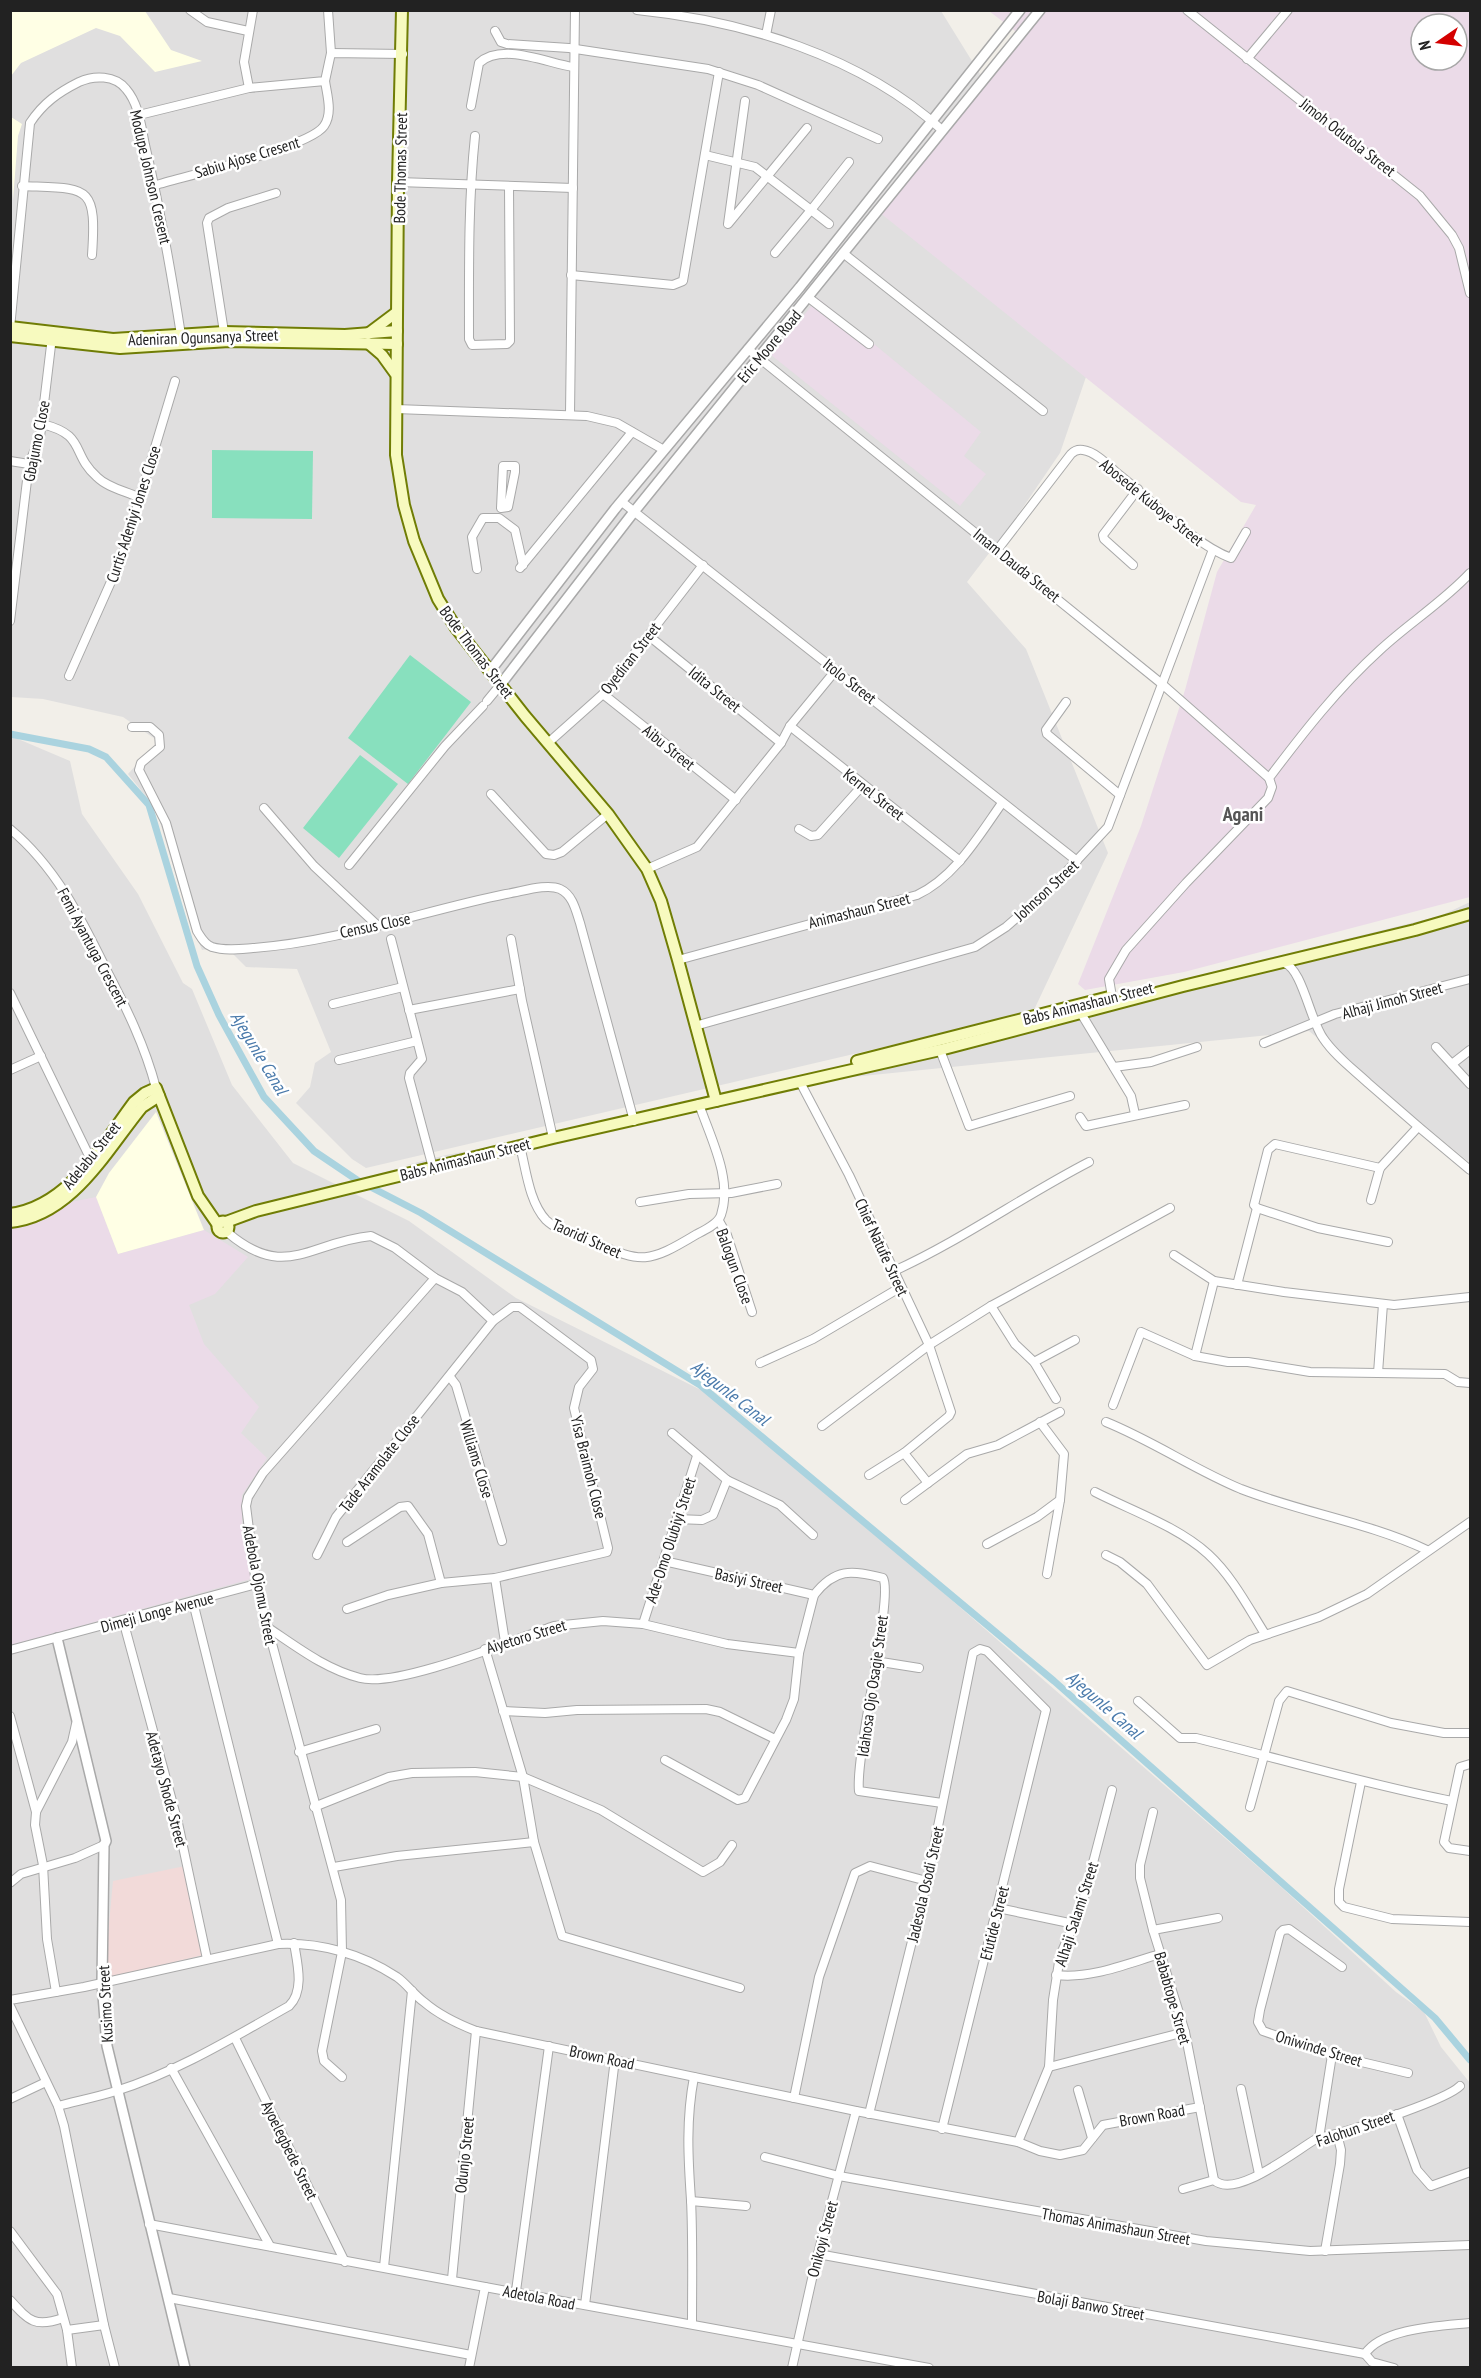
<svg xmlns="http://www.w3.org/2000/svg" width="1481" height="2378" viewBox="0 0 1481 2378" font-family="'PT Sans Narrow',sans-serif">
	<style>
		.residential { fill: #e0dfdf }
		.commercial { fill: #f2dad9 }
		.industrial { fill: #ebdbe8; fill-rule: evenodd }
		.education { fill: #ffffe5 }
		.pitch { fill: #88e0be }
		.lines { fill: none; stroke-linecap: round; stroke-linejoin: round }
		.canal { stroke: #aad3df; stroke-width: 7 }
		.minor-casing { stroke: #a9a9a9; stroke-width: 10 }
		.tertiary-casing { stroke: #a9a9a9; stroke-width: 12 }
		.secondary-casing { stroke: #707d05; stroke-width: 14 }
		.minor { stroke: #fff; stroke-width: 8 }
		.tertiary { stroke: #fff; stroke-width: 9 }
		.secondary { stroke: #f7fabf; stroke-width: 10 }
		.labels { text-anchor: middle; stroke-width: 5; stroke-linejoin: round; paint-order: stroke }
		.street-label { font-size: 16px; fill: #222; stroke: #fff }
		.water-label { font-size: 18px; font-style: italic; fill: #4a7aab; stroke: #fff }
		.quarter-label { font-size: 20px; font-weight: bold; fill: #555; stroke: #fff }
	</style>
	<rect width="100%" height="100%" fill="#f2efe9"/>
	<g class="residential">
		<polygon points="10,11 941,11 1011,124 1087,374 1060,453 1013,522 967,582 1026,649 1108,853 1033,1012 366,1168 352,1159 296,1103 310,1087 315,1063 331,1052 297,969 246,967 225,946 202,950 186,910 156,809 128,774 158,741 123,717 43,699 11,697"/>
		<polygon points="11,736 70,761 82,814 138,894 183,983 192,989 232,1085 293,1163 409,1221 516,1298 703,1391 892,1548 1279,1885 1396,1992 1424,2012 1441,2047 1470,2083 1470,2367 11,2368"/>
		<polygon points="1470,902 1470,1163 1309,1031 843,1078 436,1163 407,1165 446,1155 595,1129 874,1062 1107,998 1440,916"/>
	</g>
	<polygon class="commercial" points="185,1866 203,1955 104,1979 113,1881"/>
	<g class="industrial">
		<path d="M989,11H1470V897L1184,972L1085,990L1078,984L1141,826L1185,690L1217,572L1256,505L1241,502L879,212L1019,34ZM1421,24H1457V60H1421Z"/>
		<polygon points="818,298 981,432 964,456 986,474 960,506 771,355"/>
		<polygon points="96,1197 118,1254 204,1230 248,1257 215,1294 189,1305 204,1344 259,1407 241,1433 267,1458 242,1495 242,1525 251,1579 11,1645 11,1227 49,1217 71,1202"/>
	</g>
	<g class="education">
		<polygon points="11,10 145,11 171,50 202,61 155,72 120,36 96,28 21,63 11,76"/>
		<polygon points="11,117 22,124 18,136 13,200"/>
		<polygon points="156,1112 204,1230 118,1254 96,1197 109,1173"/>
	</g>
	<g class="pitch">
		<polygon points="212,450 313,451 312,519 212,518"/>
		<polygon points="410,655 471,702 408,784 348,738"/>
		<polygon points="360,755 398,784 339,858 303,828"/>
	</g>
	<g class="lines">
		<polyline class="canal" points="10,734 89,749 106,757 149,805 197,966 219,1015 264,1097 314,1151 357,1180 421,1213 700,1385 1054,1681 1435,2018 1470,2060"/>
		<g class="minor-casing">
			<g id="minor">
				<polyline points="190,10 207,22 248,31"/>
				<polyline points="328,10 331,53"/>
				<path d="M637,10C744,21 861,56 942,130"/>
				<polyline points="1187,10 1420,196 1452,235 1459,248 1470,293"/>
				<polyline points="495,31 501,42 507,44 569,48 708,69 758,85 878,139"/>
				<polyline points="766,35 771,10"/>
				<polyline points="1247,59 1288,10"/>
				<polyline points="249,88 244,62 253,10"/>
				<polyline points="745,101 728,224 807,128"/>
				<path d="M471,106L479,63C502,42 547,63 573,67"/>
				<polyline points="139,115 249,88 325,81 331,53 403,54"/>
				<path d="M475,136C468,203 469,271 469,339L472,345L507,344L510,341L509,186"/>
				<polyline points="705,155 755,167 811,210 849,162"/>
				<polyline points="398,182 573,188"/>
				<path d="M156,185C186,176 310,147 324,126C333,113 327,95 325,81"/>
				<path d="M22,186C88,189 97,183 92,255"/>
				<polyline points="775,253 811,210 829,224"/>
				<polyline points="843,253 1043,411"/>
				<polyline points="571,275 673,285 683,281 719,72"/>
				<polyline points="809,298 869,344"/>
				<path d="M10,328L30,123C43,103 59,92 79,82C94,75 115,75 126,89C139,104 141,126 145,145C160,208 171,271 181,335"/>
				<polyline points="224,332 207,223 209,218 228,208 276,193"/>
				<polyline points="748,349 1162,684 1269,778"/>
				<polyline points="396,409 587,416 617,423 664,450"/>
				<polyline points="570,414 575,10"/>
				<path d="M42,424C87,435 70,453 97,477C108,488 126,491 140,498"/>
				<polyline points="10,461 29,464"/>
				<polygon points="503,466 515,466 515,472 508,507 501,508"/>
				<polyline points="622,502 1077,861"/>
				<path d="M998,549L1071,454C1074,451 1078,449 1083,450C1096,452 1108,465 1117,473C1149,498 1195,545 1231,558L1246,532"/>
				<polyline points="1133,565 1104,539 1103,535 1138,489"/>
				<polyline points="520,568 632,432"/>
				<polyline points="477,569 472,537 483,518 499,518 515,530 523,565"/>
				<polyline points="10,621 29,464 40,437 52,337"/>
				<polyline points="649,636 781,743"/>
				<polyline points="69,676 122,557 175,381"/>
				<polyline points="603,694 736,800"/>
				<polyline points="487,701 501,684"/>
				<polyline points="1066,702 1046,730 1047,734 1120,795"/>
				<polyline points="790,726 960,861"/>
				<path d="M132,727H150L159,735L160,747L141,763L139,770L166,823L197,931C201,937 204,944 212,947C225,951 240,949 253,948C339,942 422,911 506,894C521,892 546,883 560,889C573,895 576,911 580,923L634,1121"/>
				<polyline points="548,743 603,694 703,565"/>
				<polyline points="491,794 546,854 554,855 562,852 608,814"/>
				<polyline points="264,808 314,866 378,926"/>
				<path d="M10,829C55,866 81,918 106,969C126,1007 145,1046 156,1088"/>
				<polyline points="799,829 811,836 818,835 862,786"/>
				<polyline points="349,865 445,746 483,706"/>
				<polyline points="647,869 697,847 781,743 790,726 836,670"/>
				<polyline points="391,939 422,1059 410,1073 409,1078 433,1168"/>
				<polyline points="511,939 522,1001 553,1138"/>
				<path d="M678,960L917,895C955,877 978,837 1002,803"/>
				<path d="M1284,963C1302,968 1310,1020 1323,1038C1335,1056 1353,1069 1368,1083C1402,1113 1436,1142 1470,1170"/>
				<polyline points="10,993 92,1162"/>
				<path d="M1112,997L1109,979L1126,950L1186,883L1268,798L1272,787L1269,778C1303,733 1338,688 1380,650C1409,623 1443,602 1470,573"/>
				<polyline points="333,1004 403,987"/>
				<polyline points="409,1010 520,989"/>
				<polyline points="1079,1010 1131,1096 1135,1114"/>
				<polyline points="695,1026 975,947 1006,927 1053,886 1108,827 1212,552"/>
				<polyline points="1264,1043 1335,1014 1470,979"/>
				<polyline points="1436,1047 1470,1084"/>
				<polyline points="940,1050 969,1126 1070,1096"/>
				<polyline points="339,1060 417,1041"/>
				<polyline points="1452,1064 1470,1050"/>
				<polyline points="1114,1067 1151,1062 1197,1047"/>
				<polyline points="10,1070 41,1056"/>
				<polyline points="800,1082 849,1175 929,1345 951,1412 949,1416 904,1453 928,1483"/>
				<polyline points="1080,1117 1086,1126 1185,1105"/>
				<path d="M520,1146C526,1169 529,1202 546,1220C556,1230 573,1234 587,1240C642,1262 644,1266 697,1234C705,1230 718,1224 721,1215C733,1179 710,1137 699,1104"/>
				<polyline points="1371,1200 1380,1168 1418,1127"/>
				<polyline points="640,1202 689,1194 731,1193 777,1184"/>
				<polyline points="1257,1208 1254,1205 1268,1150 1275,1144 1380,1168"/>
				<polyline points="719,1221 727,1235 752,1312"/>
				<path d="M227,1232C285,1282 309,1242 371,1236L395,1248L435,1278L462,1292L493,1321"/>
				<polyline points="1174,1255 1214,1281 1284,1292 1394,1305 1470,1297"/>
				<path d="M894,1271C962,1240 1023,1196 1089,1162"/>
				<polyline points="1237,1285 1257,1208 1318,1228 1388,1242"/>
				<polyline points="991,1306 1015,1344 1034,1362 1056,1399"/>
				<polyline points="1195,1356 1214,1281"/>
				<polyline points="1034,1362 1075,1340"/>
				<polyline points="760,1363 813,1339 901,1287"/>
				<polyline points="1378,1373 1383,1304"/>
				<polyline points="450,1377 456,1385 502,1541"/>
				<polyline points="1113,1405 1141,1332 1195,1356 1228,1362 1248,1362 1310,1372 1445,1374 1458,1382 1470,1383"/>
				<path d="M1106,1422C1153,1441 1195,1470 1241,1489C1303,1513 1367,1522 1427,1550"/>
				<polyline points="822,1426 929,1345 991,1306 1170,1208"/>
				<polyline points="672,1433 727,1480 780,1505 813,1535"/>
				<polyline points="869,1475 904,1453"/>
				<path d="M1095,1492C1132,1511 1177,1526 1208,1554C1232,1576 1248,1607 1265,1634"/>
				<polyline points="905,1500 967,1454 998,1445 1060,1412"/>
				<polyline points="677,1519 702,1520 713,1515 727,1480"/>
				<polyline points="347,1542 400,1507 408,1506 428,1534 441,1583"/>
				<polyline points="987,1544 1037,1517 1060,1500 1064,1454 1040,1422"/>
				<polyline points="317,1555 336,1517 493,1321 512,1307 520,1307 591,1360 593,1369 579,1387 574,1408 608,1548 607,1552 495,1578 441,1583 388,1595 347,1609"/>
				<polyline points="1106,1555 1120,1562 1147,1584 1207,1665 1250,1640 1319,1617 1367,1594 1470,1522"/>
				<path d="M664,1561L814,1595C835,1568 851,1570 883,1578C894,1596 855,1754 859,1791L942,1803"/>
				<polyline points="1047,1574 1060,1500"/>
				<polyline points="495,1578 505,1642"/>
				<polyline points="193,1602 278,1944"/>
				<polyline points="123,1620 178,1823 207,1959"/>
				<polyline points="643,1624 697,1456"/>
				<path d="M267,1627C297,1647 325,1669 360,1678C397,1688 513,1640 554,1626L603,1621L643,1624L727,1644L799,1653"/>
				<polyline points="485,1649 523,1777 534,1842 562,1936 740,1988"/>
				<polyline points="10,1650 256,1584"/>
				<polyline points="875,1661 919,1668"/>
				<path d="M1138,1701L1180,1738H1196C1281,1759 1365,1784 1452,1801"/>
				<polyline points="503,1711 545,1713 577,1710 706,1709 720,1712 775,1739"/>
				<polyline points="10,1716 36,1812"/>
				<polyline points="299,1752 376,1729"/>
				<polyline points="665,1760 738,1800 745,1798 786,1720 794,1699 799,1653 814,1595"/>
				<polyline points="1470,1764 1460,1767 1444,1842 1449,1848 1470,1851"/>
				<polyline points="1361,1782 1339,1889 1339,1902 1344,1907 1392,1919 1470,1922"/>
				<polyline points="314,1807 389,1777 412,1773 475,1772 523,1777 601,1810 703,1872 720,1862 732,1845"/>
				<polyline points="1250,1807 1279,1701 1287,1691 1391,1723 1444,1733 1470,1733"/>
				<path d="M1153,1812L1140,1865V1878L1153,1930L1185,2032L1214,2180C1235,2200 1295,2151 1316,2139C1323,2136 1331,2136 1339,2133C1361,2127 1446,2100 1460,2086"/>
				<polyline points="334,1867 397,1856 534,1842"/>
				<polyline points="10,1883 21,1874 75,1858 104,1845"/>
				<polyline points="998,1908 1074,1924"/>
				<polyline points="1153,1930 1218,1918"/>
				<polyline points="1342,1967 1289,1929 1283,1930 1280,1933 1260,2010 1258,2022 1263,2031 1332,2055 1408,2073"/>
				<path d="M1056,1975C1091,1979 1126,1964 1160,1954"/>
				<polyline points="56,1992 47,1939 43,1865 35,1825 36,1812 72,1742 76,1724"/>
				<path d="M10,2000L84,1987L278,1944C320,1942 362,1954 397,1977C407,1984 414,1995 424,2002C439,2015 458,2024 476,2031L856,2111L1018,2142L1040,2151L1060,2155L1083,2150L1103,2125L1200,2107"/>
				<polyline points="10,2006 58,2106 64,2126 104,2325 115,2368"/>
				<polyline points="235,2038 345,2262"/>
				<polyline points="1049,2067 1185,2032"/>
				<polyline points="171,2068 270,2246"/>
				<polyline points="342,2077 324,2061 322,2051 342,1952 341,1900 256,1584 246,1506 248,1497 263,1473 435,1278"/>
				<polyline points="1241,2089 1259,2174"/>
				<polyline points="1078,2090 1092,2138"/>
				<polyline points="794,2098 819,1977 855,1873 870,1866 927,1881"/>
				<polyline points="10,2099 46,2082"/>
				<path d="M58,2106C77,2101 97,2097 116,2091C177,2072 234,2037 289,2006C305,1991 297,1962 294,1943"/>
				<polyline points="869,2114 927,1881 973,1653 980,1649 987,1651 1046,1710 942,2129"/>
				<polyline points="1397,2114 1417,2170 1431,2186 1470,2172"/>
				<polyline points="1319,2138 1332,2055"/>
				<polyline points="1018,2142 1049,2067 1053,2000 1060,1956 1082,1905 1112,1790"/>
				<polyline points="765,2157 839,2176 1206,2241 1310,2251 1470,2245"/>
				<polyline points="1183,2189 1214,2180"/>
				<polyline points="691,2201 746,2206"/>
				<polyline points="149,2224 485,2287 929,2368"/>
				<polyline points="10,2231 57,2294 67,2330 72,2368"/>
				<polyline points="1325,2251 1340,2164 1341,2150 1337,2134"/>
				<polyline points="818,2254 1365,2354"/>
				<polyline points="384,2267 412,1991"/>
				<polyline points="452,2279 476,2031"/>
				<polyline points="516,2291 549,2046"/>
				<polyline points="169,2298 471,2355"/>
				<path d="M10,2300C29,2321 35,2328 63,2318"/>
				<polyline points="585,2305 615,2059"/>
				<path d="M692,2324C692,2283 693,2241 691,2200C688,2157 686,2119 694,2077"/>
				<polyline points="67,2330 104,2325"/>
				<path d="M1365,2354C1382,2328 1441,2326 1470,2323"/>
				<polyline points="1365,2354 1372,2362 1394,2368"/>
				<polyline points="469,2368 485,2287"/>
				<polyline points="792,2368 816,2261 856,2111"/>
			</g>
		</g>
		<g class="tertiary-casing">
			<g id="tertiary">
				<polyline points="490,671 615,509 800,287 1020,10"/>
				<polyline points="501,684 633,513 1040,10"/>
				<polyline points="57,1638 106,1841 104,1845 102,1982 107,2046 185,2368"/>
			</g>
		</g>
		<g class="secondary-casing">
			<g id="secondary">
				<polyline points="402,10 398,182 396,455 404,505 414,541 438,599 456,628 525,716 608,814 647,869 661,901 678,960 716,1101"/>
				<polyline points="10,327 113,339 224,332 345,335 397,331"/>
				<polyline points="369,333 397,312"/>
				<polyline points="10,336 120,348 229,341 397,344"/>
				<polyline points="368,343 382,355 395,373"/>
				<polyline points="857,1061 1109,997"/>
				<path d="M10,1214C69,1206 101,1146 134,1102L145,1093L156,1088L198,1196L218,1225"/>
				<circle cx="223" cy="1227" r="5.5"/>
				<path d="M10,1222C72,1216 106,1151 142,1107L159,1096"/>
				<polyline points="226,1222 256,1211 553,1138 940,1050 1183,986 1415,930 1470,914"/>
			</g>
		</g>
		<use href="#minor" class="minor"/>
		<use href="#tertiary" class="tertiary"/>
		<use href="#secondary" class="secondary"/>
	</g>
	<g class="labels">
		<g class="street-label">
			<text transform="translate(1348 137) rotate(38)" y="6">Jimoh Odutola Street</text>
			<text transform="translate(247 157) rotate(-17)" y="6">Sabiu Ajose Cresent</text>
			<text transform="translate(400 168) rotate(-89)" y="6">Bode Thomas Street</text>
			<text transform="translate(151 177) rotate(77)" y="6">Modupe Johnson Cresent</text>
			<text transform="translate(203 337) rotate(-2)" y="6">Adeniran Ogunsanya Street</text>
			<text transform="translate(769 346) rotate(-50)" y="6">Eric Moore Road</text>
			<text transform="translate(36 441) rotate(-79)" y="6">Gbajumo Close</text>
			<text transform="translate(1152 502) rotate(39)" y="6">Abosede Kuboye Street</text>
			<text transform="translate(133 514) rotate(-72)" y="6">Curtis Adeniyi Jones Close</text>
			<text transform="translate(1017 565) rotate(39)" y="6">Imam Dauda Street</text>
			<text transform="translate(477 652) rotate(53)" y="6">Bode Thomas Street</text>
			<text transform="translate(630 658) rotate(-52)" y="6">Oyediran Street</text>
			<text transform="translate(850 681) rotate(38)" y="6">Itolo Street</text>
			<text transform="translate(715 689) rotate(39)" y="6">Idita Street</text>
			<text transform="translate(669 747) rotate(39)" y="6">Aibu Street</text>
			<text transform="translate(874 794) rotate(38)" y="6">Kernel Street</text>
			<text transform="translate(1046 890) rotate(-43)" y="6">Johnson Street</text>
			<text transform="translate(859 910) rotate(-14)" y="6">Animashaun Street</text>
			<text transform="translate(375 925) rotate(-12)" y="6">Census Close</text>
			<text transform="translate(93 947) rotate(62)" y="6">Femi Ayantuga Crescent</text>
			<text transform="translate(1392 1000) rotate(-15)" y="6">Alhaji Jimoh Street</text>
			<text transform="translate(1088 1003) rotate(-14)" y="6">Babs Animashaun Street</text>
			<text transform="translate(91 1155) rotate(-51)" y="6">Adelabu Street</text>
			<text transform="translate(465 1159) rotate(-14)" y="6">Babs Animashaun Street</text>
			<text transform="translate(587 1238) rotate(24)" y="6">Taoridi Street</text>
			<text transform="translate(882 1247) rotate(65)" y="6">Chief Natufe Street</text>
			<text transform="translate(735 1266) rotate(70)" y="6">Balogun Close</text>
			<text transform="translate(477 1459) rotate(73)" y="6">Williams Close</text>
			<text transform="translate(379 1463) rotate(-52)" y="6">Tade Aramolate Close</text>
			<text transform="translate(589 1467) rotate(76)" y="6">Yisa Braimoh Close</text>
			<text transform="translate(670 1540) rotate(-72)" y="6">Ade-Omo Olubiyi Street</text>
			<text transform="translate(749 1580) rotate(12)" y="6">Basiyi Street</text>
			<text transform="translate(260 1585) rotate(79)" y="6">Adebola Ojomu Street</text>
			<text transform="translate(157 1612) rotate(-15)" y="6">Dimeji Longe Avenue</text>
			<text transform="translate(526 1636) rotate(-17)" y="6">Aiyetoro Street</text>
			<text transform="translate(872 1686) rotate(-82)" y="6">Idahosa Ojo Osagie Street</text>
			<text transform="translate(167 1789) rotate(75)" y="6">Adetayo Shode Street</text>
			<text transform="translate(925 1884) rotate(-77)" y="6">Jadesola Osodi Street</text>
			<text transform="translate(1076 1914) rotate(-72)" y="6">Alhaji Salami Street</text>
			<text transform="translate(994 1923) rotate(-76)" y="6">Efutide Street</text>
			<text transform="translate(1173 1998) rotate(74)" y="6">Bababtope Street</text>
			<text transform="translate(105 2004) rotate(-93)" y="6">Kusimo Street</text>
			<text transform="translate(1319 2048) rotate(17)" y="6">Oniwinde Street</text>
			<text transform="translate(602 2057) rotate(12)" y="6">Brown Road</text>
			<text transform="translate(1152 2115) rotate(-10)" y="6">Brown Road</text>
			<text transform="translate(1355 2128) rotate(-19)" y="6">Falohun Street</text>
			<text transform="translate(290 2150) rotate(64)" y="6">Ayoelegbede Street</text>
			<text transform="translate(464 2155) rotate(-84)" y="6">Odunjo Street</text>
			<text transform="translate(1116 2226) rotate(10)" y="6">Thomas Animashaun Street</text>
			<text transform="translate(822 2239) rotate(-75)" y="6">Onikoyi Street</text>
			<text transform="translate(539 2297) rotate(11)" y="6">Adetola Road</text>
			<text transform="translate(1091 2305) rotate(10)" y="6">Bolaji Banwo Street</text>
		</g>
		<g class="water-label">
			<text transform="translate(259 1053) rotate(59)" y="6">Ajegunle Canal</text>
			<text transform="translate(730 1393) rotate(38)" y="6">Ajegunle Canal</text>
			<text transform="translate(1104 1705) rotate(41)" y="6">Ajegunle Canal</text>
		</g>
		<g class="quarter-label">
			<text x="1243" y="821">Agani</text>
		</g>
	</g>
	<rect width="1481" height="2378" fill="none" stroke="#222222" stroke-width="24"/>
	<g transform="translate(1439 42) rotate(256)"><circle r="28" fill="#ffffff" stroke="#a7a7a7" stroke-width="1.5"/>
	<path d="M0-4.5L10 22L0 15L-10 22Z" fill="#d40000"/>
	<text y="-9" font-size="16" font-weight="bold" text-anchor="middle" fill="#222222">N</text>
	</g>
</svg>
